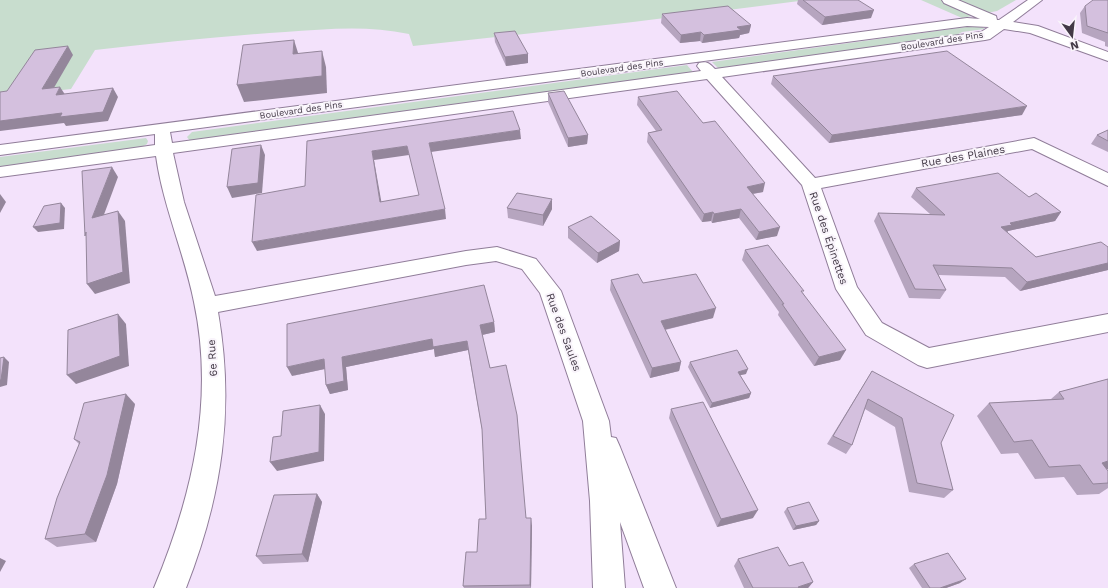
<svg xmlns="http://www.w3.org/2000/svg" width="1108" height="588" viewBox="0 0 1108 588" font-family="'Work Sans',sans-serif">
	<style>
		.green { fill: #c8ddce }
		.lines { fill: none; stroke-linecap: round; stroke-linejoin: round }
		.minor-casing { stroke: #907d99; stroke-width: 2 }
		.minor { fill: #fff; fill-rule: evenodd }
		.wall { fill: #b6a5bf }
		.shaded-wall { fill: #94869b }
		.building { fill: #d4c0de; stroke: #94869b; fill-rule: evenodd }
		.labels { text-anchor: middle; stroke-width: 4; stroke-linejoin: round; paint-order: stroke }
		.far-street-label { font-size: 9px; fill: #423946; stroke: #f9f4fb }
		.street-label { font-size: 11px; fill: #423946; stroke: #f9f4fb }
	</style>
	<rect width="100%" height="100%" fill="#f3e2fb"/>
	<g class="green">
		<path d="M0,0H807L633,22L413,46L409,34C367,25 327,29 285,32C221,36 158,43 95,50L71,89L0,97Z"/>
		<polygon points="921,0 1016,0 997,11 962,18"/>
		<polygon points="980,25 985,29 962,32 953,37 719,69 712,62"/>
		<polygon points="687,65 693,72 190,141 187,137 192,132"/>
		<polygon points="146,138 148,141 147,144 140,148 0,167 0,157"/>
	</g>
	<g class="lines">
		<g class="minor-casing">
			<path id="minor" d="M942,0H958L996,16L997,20H999L1028,0H1042L1013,22L1038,26L1108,52V61L1030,33L1004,29L990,39L985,40L722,77L815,178L1034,138L1108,173V186L1032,149L821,188L857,287L882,323L929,348L1108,314V332L927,368L918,365L866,335L836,289L802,185L707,79L173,153L184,202L215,296L466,251L497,247L536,259L561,291L609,421L611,437L616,438L620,447L676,588H644L620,522L625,588H593L590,501L583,421L540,293L522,269L496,261L466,265L218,312C235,410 222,496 186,588H154C192,497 215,401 194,302C184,252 163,206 156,156L0,177V167L155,145V134L0,155V145L967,18L980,19L944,3ZM967,26L989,27L981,32L715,69C709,63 707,61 699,63L697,66L701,71L172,143L170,132Z"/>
		</g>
		<use href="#minor" class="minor"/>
	</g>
	<g class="wall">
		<polygon points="798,0 858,0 871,18 822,25 797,4"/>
		<polygon points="1108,0 1108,47 1105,46 1105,42 1082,33 1080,13 1085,6"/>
		<polygon points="662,14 751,25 749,33 740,35 739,38 702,43 700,41 680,43 661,23"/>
		<polygon points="494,33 528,54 528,63 506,66 495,42"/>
		<polygon points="773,76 1022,115 829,143 771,84"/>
		<polygon points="548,93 588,135 587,144 568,147 548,102"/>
		<polygon points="638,97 703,123 763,192 753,194 777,236 756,240 739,218 712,223 711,221 702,222 647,142 648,133 656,131 637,105"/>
		<polygon points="1108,130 1108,152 1091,144 1097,135"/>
		<polygon points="916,188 1029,197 1061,212 1055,221 1008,231 1007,232 1036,257 1108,247 1108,270 1020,291 1005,277 938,275 946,290 940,299 909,298 874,221 878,213 930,214 911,197"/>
		<polygon points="507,208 552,209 543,226 508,218"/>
		<polygon points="568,227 620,241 619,251 597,263 568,238"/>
		<polygon points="745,250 803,293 840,360 814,366 778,315 779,312 742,260"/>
		<polygon points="611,280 643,283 713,318 665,330 681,362 679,371 650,378 610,290"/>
		<polygon points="494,322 495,332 482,335 490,368 526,518 532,526 531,588 464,588 463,586 477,552 486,519 482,430 468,350 435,357 434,349 346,367 348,390 330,394 326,385 325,369 292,376"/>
		<polygon points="690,362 746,374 740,375 751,393 749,398 710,408 688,367"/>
		<polygon points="872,371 941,443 953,490 944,498 909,492 895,427 865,409 852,445 846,454 827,444"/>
		<polygon points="1108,379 1108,469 1107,469 1108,471 1108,488 1099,494 1077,495 1064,477 1035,479 1018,453 1001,454 977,416 989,403 1051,399 1059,392"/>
		<polygon points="135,404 117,484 96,542 57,547 45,539 79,444 74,439"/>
		<polygon points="671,409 753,518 717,527 669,418"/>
		<polygon points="317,494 322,502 308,562 263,564 256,556"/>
		<polygon points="787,508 819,521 816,525 793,530 784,512"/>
		<polygon points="738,559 813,582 808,588 744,588 734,566"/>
		<polygon points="914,564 960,583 946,588 922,588 909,568"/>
	</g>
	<g class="shaded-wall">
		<polygon points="874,10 871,18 822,25 825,17"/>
		<polygon points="751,25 749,33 740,35 739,38 702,43 704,35 737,27"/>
		<polygon points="701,32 700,41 680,43 681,35"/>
		<polygon points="294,40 299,56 293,54"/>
		<polygon points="68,46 73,55 48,98 42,89"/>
		<polygon points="322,51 326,67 327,93 244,102 237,85"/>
		<polygon points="528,54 528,63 506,66 505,57"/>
		<polygon points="60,87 66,96 56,95"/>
		<polygon points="113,88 118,97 108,121 66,126 64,123 0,131 0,121"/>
		<polygon points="1027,106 1022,115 829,143 832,135"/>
		<polygon points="520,130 521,139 431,152 429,143"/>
		<polygon points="588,135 587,144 568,147 568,138"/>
		<polygon points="261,145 265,155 262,193 232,198 227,187"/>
		<polygon points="407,146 409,155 374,160 383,211 380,202 372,151"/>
		<polygon points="112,167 118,177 99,228 92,218"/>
		<polygon points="765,183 763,192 745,195 747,187"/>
		<polygon points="0,194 6,202 0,213"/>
		<polygon points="552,199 552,209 543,226 543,215"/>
		<polygon points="61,203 65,208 64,229 38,232 33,227"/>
		<polygon points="445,209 446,219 257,251 252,242"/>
		<polygon points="741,209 739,218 712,223 714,214"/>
		<polygon points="118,211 125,221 130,283 95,294 87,284"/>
		<polygon points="713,212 711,221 702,222 704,214"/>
		<polygon points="1061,212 1055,221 1008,231 1006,234 1001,227 1010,223"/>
		<polygon points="780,227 777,236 756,240 759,232"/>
		<polygon points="620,241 619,251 597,263 598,253"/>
		<polygon points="1108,263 1108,270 1020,291 1027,282"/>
		<polygon points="716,308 713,318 659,331 661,321"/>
		<polygon points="118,314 126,324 129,366 76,384 67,375"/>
		<polygon points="494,322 495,332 482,335 480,325"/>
		<polygon points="432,339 467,341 468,350 435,357 434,349 346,367 348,390 330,394 326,385 342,357"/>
		<polygon points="846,350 840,360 814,366 819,357"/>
		<polygon points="4,357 9,362 7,385 0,387 0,380"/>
		<polygon points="324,359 329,368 292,376 287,367"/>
		<polygon points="681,362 679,371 650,378 652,368"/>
		<polygon points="748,369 746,374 736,376 738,372"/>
		<polygon points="751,393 749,398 710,408 712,403"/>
		<polygon points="126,394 135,404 117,484 96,542 85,534"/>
		<polygon points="320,405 325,414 324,461 277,471 270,462"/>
		<polygon points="1108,461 1108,469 1086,475 1102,463"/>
		<polygon points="317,494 322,502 308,562 302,554"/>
		<polygon points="758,510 753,518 717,527 721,519"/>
		<polygon points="531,518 532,526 531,588 530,585"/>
		<polygon points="819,521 816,525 793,530 796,526"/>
		<polygon points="0,558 6,561 0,572"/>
		<polygon points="966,579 960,583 946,588 940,588"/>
		<polygon points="813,582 808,588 797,588 798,587"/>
	</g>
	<g class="building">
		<polygon points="803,0 858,0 874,10 825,17"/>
		<polygon points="1093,0 1108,0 1108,33 1087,26 1085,6"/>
		<polygon points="728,6 751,25 737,27 741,30 704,35 701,32 681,35 662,14"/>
		<polygon points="515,31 528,54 505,57 494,33"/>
		<polygon points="294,40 293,54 322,51 322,76 237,85 243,45"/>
		<polygon points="68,46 42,89 60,87 56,95 113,88 103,112 60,117 62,113 0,121 0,92 7,91 35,50"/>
		<polygon points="947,51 1027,106 832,135 773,76"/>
		<polygon points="564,91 588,135 568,138 548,93"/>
		<polygon points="677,91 703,123 715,121 765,183 747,187 780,227 759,232 741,209 714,214 713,212 704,214 648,133 662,130 638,97"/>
		<path d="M513,111L520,130L429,143L445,209L252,242L256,195L305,186L307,141ZM407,146L419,195L380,202L372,151Z"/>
		<polygon points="1108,130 1108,141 1097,135"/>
		<polygon points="261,145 258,183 227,187 232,149"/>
		<polygon points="112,167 92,218 118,211 123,272 87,284 86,232 85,236 82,171"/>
		<polygon points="998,173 1029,197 1036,193 1061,212 1010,223 1012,225 1001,227 1036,257 1101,242 1108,247 1108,263 1027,282 1012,268 933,265 946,290 915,289 878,213 945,215 916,188"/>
		<polygon points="517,193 552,199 543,215 507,208"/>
		<polygon points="61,203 60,223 33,227 44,206"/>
		<polygon points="591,216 620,241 598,253 568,227"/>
		<polygon points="768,245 804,291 801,291 846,350 819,357 782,304 784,304 745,250"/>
		<polygon points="638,274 643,283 696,274 716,308 661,321 681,362 652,368 611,280"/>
		<polygon points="484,285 494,322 480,325 490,368 506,365 517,415 526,518 531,518 530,585 463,586 466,552 477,552 479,519 486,519 482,429 467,341 433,347 432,339 342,357 344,381 326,385 324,359 287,367 287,324"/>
		<polygon points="118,314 120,356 67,375 68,330"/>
		<polygon points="737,350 748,369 738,372 751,393 712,403 690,362"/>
		<polygon points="4,357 1,380 0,380 0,358"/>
		<polygon points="872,371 954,415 941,443 953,490 917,483 902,418 868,399 852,445 833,436"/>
		<polygon points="1108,379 1108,461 1102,463 1108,471 1108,483 1093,484 1080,465 1049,467 1032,440 1014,442 989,403 1064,399 1059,392"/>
		<polygon points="126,394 107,475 85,534 45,539 57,498 80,442 74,439 84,403"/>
		<polygon points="703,402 758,510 721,519 671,409"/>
		<polygon points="320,405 319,452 270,462 273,437 281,436 283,411"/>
		<polygon points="317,494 302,554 256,556 274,495"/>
		<polygon points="809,502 819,521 796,526 787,508"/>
		<polygon points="778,547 789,566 803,562 813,582 798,587 799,588 753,588 738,559"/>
		<polygon points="948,553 966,579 940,588 930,588 914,564"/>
	</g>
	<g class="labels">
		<g class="far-street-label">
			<text transform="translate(942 41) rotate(-9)" y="3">Boulevard des Pins</text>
			<text transform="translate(622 68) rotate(-8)" y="3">Boulevard des Pins</text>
			<text transform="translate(301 110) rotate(-8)" y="3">Boulevard des Pins</text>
		</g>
		<g class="street-label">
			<text transform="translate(963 156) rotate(-10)" y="4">Rue des Plaines</text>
			<text transform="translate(829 238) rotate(71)" y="4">Rue des Épinettes</text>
			<text transform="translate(564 332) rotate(70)" y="4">Rue des Saules</text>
			<text transform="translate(212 358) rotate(-94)" y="4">6e Rue</text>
		</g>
	</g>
	<g transform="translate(1072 36) rotate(165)" stroke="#f9f4fb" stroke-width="3" paint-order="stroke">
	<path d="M0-3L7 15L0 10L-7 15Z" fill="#423946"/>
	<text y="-6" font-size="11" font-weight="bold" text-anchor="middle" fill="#423946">N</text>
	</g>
</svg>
